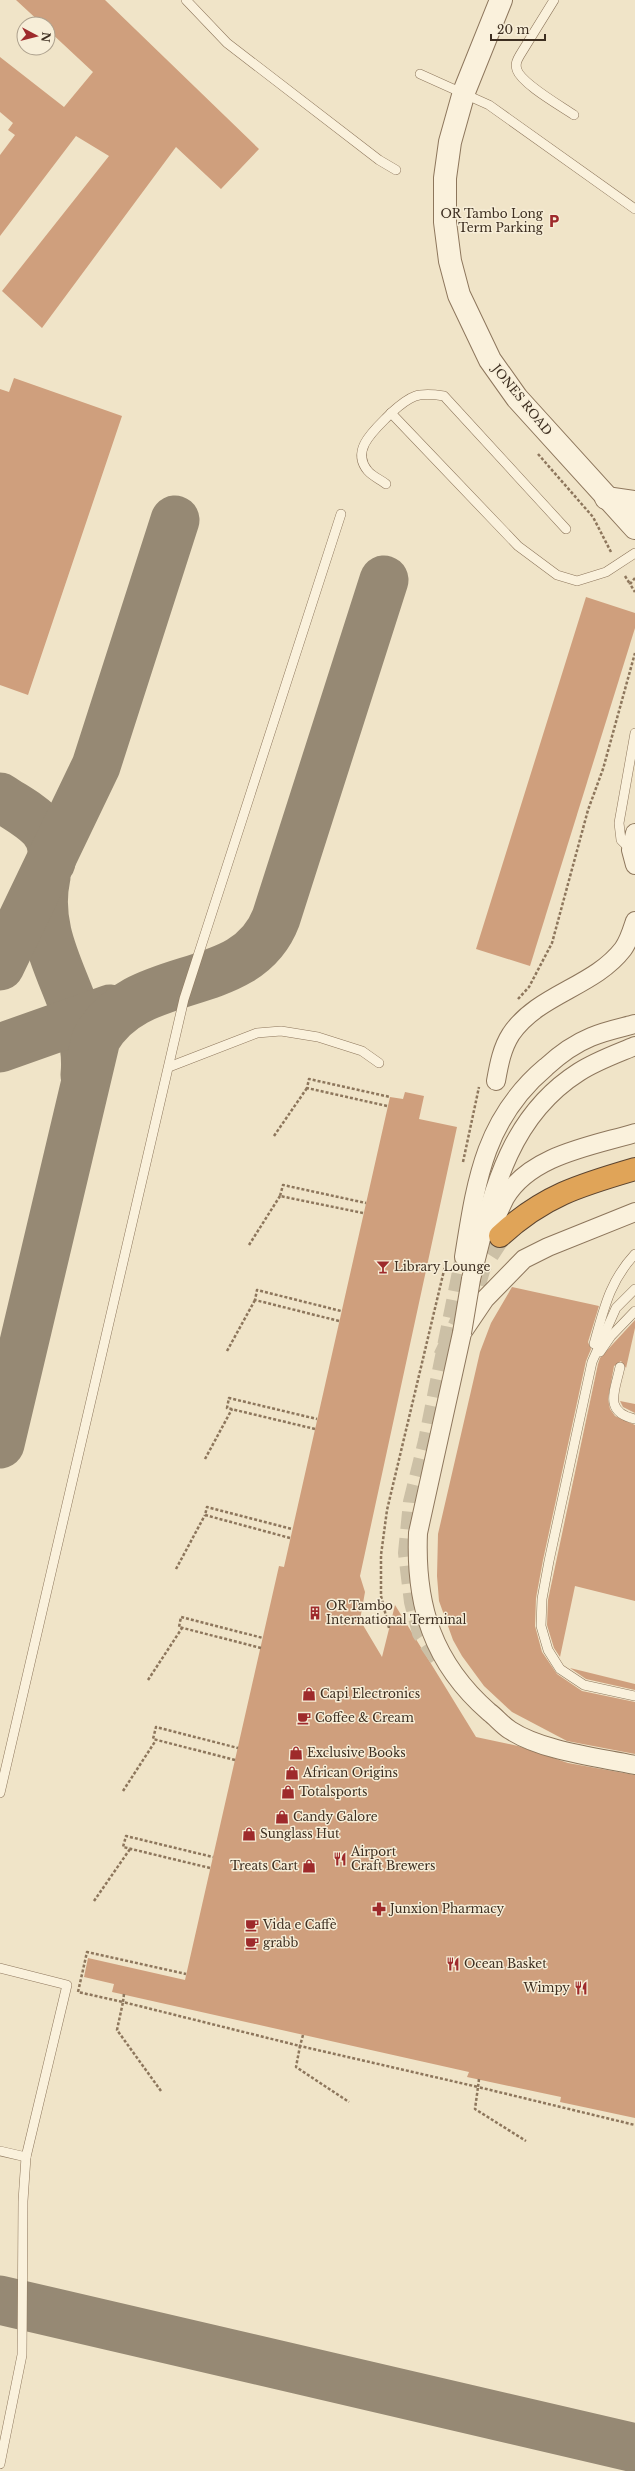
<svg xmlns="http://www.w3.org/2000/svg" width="635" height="2471" viewBox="0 0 635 2471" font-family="'Libre Baskerville',serif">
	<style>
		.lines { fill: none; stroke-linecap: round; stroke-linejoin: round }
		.taxiway { stroke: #968974; stroke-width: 49 }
		.building { fill: #cf9f7d }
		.minor-tunnel { stroke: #ccc0a6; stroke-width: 18; stroke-dasharray: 18 9; stroke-linecap: butt }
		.motorway-tunnel { stroke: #ccc0a6; stroke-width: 22; stroke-dasharray: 22 11; stroke-linecap: butt }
		.service-casing { stroke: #8d765c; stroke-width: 10 }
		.minor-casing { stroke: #8d765c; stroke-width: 20 }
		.tertiary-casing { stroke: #8d765c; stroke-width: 24 }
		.motorway-casing { stroke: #5b4430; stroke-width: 24 }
		.path { stroke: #8d765c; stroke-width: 2.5; stroke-dasharray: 3 2; stroke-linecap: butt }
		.service { stroke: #faf1dc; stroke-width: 9 }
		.minor { stroke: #faf1dc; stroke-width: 18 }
		.tertiary { stroke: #faf1dc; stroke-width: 22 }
		.motorway { stroke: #e0a458; stroke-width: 22 }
		.minor-bridge-casing { stroke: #8d765c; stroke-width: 20; stroke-linecap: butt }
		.path-bridge { stroke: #8d765c; stroke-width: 2.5; stroke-dasharray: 3 2; stroke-linecap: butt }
		.minor-bridge { stroke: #faf1dc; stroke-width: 18 }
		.labels { text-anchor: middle; stroke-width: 3; stroke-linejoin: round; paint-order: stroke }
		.poi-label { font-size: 12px; fill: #3d2e20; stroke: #f7eed8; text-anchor: start }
		.street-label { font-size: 12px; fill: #3d2e20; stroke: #f7eed8 }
	</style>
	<rect width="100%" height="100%" fill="#f0e4c8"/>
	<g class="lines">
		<g class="taxiway">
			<path d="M0,797C23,813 60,828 51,862"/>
			<path d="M46,877C30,952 92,1004 85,1075"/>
			<polyline points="0,966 96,766 175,520"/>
			<polyline points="0,1048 110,1009"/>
			<path d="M0,1444L96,1039C138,965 246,997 276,918L384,580"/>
			<polyline points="0,2300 635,2448"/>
		</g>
	</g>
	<g class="building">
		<polygon points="16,0 105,0 259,149 221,189 176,147 42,328 2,291 109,156 76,136 0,236 0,155 15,135 8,130 13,123 0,112 0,57 64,107 93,72 48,30 48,24 42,24"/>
		<polygon points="14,378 122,416 28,695 0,685 0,389 9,392"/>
		<polygon points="586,597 635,613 635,628 530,966 476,949"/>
		<polygon points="405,1092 424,1096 419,1119 457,1127 360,1576 365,1592 360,1620 382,1657 395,1605 476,1737 518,1746 568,1763 635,1775 635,2118 560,2102 561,2097 467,2077 469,2072 112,1992 114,1984 84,1977 88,1958 185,1980 279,1566 284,1567 390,1097 403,1099"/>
		<polygon points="512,1287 599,1306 588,1342 591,1349 586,1361 543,1560 536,1598 535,1626 542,1652 557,1674 582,1691 635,1702 635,1754 567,1741 512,1712 484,1686 462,1656 453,1640 439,1601 437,1576 438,1534 480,1352 491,1323"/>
		<polygon points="635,1320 635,1328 620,1395 626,1368 621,1361 614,1366 608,1399 610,1409 615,1416 635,1425 635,1601 575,1586 560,1657 554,1648 547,1625 548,1600 598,1364 600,1358"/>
		<polygon points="620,1401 635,1404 635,1413 623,1407"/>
		<polygon points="570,1668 635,1684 635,1690 586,1679"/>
	</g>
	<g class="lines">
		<polyline class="minor-tunnel" points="438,1658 421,1633 413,1602 407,1553 412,1502 427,1441 464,1257"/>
		<g class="motorway-tunnel">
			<polyline points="475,1284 480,1267 500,1236"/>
			<polyline points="444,1357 463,1317"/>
		</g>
		<g class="service-casing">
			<g id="service">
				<polyline points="186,0 227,43 379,160 396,170"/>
				<path d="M554,0L520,55C517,60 515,64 517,70C522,84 561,106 574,115"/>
				<polyline points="420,74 489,105 635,209"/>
				<path d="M386,484C381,480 372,476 368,471C349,449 377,428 391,413"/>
				<path d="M566,529L444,396C417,392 411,395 391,413L518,546L557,575L577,581L606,572L635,553"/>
				<polyline points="631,850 621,840 619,823 635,733"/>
				<polyline points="169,1067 257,1033 281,1031 318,1037 362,1051 379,1063"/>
				<polyline points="635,1289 616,1308 592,1362 549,1561 542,1599 541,1626 548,1650 560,1669 584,1685 635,1696"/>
				<path d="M594,1344C604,1309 609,1282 635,1254"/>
				<polyline points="600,1352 611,1336 635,1311"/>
				<path d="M620,1367C615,1391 603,1412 635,1419"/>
				<polyline points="0,1793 184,999 341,514"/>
				<polyline points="0,1968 67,1985 26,2157 23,2201 22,2355 0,2464"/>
				<polyline points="0,2151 26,2157"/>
			</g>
		</g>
		<g class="minor-casing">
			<g id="minor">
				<polyline points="635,833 631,850 635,865"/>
				<path d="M496,1081C499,1064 502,1048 511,1034C538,994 594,987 623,949C629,941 632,930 635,921"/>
				<path d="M635,1212L548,1247L524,1259L485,1299L462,1333L418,1533C415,1606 433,1663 489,1712C496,1717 502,1725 510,1730C542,1751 597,1757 635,1765"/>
				<path d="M494,1223C497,1215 501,1206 505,1198C530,1155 592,1146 635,1133"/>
				<path d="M464,1257C476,1182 484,1119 546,1067C559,1055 574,1044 591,1037C605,1031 620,1028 635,1024"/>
				<path d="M471,1279C491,1200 505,1119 579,1072C596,1061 616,1054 635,1046"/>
			</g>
		</g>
		<g class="tertiary-casing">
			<g id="tertiary">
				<polyline points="501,0 464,92 450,142 445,178 445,222 450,261 459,295 490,360 517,398 635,528"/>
				<polyline points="606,498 635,502"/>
			</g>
		</g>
		<g class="motorway-casing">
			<path id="motorway" d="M500,1236C543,1196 580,1185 635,1169"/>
		</g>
		<g class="path">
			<polyline points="538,454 593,517 611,552"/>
			<polyline points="625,576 630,584"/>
			<polyline points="635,578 630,584 635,592"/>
			<polyline points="518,999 529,987 552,943 588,810 603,769 635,653"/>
			<polyline points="274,1136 307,1088"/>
			<polyline points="463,1162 479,1087"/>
			<polyline points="249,1245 280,1196"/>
			<polyline points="227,1351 255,1300"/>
			<polyline points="205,1459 232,1409"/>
			<polyline points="176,1569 205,1515"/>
			<polyline points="389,1628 381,1596 381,1555 387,1510 446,1262"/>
			<polyline points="148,1680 182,1628"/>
			<polyline points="123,1791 156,1740"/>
			<polyline points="94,1901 130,1849"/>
			<polyline points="124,1994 123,2002 300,2046 296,2067 349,2102"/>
			<polyline points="303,2035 300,2046 478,2087 475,2109 526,2141"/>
			<polyline points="479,2079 478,2087 635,2125"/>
		</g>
		<use href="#service" class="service"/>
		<use href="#minor" class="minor"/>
		<use href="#tertiary" class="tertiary"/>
		<use href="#motorway" class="motorway"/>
		<g class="minor-bridge-casing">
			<polyline id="minor-bridge" points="462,1333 471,1279"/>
		</g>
		<g class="path-bridge">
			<polyline points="387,1106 307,1088 309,1079 390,1097"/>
			<polyline points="363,1213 280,1196 283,1185 366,1203"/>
			<polyline points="339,1321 255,1300 257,1290 341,1311"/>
			<polyline points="315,1429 227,1408 229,1398 317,1419"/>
			<polyline points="290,1538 205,1515 207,1507 292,1529"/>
			<polyline points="261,1648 179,1627 181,1617 263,1638"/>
			<polyline points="235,1760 153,1739 156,1727 238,1748"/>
			<polyline points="210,1868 123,1847 126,1836 213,1857"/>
			<polyline points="161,2091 117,2030 123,2002 78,1992 87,1952 186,1974"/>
		</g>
		<use href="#minor-bridge" class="minor-bridge"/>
	</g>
	<defs>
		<g id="parking-bare" transform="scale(1.08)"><path d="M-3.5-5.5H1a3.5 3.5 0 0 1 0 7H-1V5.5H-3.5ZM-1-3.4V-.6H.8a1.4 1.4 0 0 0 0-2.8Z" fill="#9e2a2b" stroke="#f7eed8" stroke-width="2.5" paint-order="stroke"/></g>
		<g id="bar-bare" transform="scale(1.08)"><path d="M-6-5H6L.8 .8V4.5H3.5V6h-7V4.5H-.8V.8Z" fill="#9e2a2b" stroke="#f7eed8" stroke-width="2.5" paint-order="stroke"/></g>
		<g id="building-bare" transform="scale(1.08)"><path d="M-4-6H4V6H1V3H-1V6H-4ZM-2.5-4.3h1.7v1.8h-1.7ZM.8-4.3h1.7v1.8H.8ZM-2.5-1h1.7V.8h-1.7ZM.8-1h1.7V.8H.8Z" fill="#9e2a2b" stroke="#f7eed8" stroke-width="2.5" paint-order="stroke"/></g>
		<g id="shop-bare" transform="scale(1.08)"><path d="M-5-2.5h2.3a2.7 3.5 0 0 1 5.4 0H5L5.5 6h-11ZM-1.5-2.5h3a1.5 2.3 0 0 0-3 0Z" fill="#9e2a2b" stroke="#f7eed8" stroke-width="2.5" paint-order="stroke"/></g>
		<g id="cafe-bare" transform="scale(1.08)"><path d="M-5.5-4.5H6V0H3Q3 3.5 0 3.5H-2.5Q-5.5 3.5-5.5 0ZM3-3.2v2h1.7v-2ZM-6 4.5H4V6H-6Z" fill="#9e2a2b" stroke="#f7eed8" stroke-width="2.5" paint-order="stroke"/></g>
		<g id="restaurant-bare" transform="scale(1.08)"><path d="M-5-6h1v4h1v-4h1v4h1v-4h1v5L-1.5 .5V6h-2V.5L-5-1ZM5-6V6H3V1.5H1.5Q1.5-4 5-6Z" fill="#9e2a2b" stroke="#f7eed8" stroke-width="2.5" paint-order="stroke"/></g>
		<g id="pharmacy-bare" transform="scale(1.08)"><path d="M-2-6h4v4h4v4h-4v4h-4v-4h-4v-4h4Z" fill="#9e2a2b" stroke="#f7eed8" stroke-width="2.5" paint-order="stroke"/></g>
	</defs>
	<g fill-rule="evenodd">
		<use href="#parking-bare" x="554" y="221"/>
		<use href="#bar-bare" x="383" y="1267"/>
		<use href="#building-bare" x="315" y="1613"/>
		<use href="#shop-bare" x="309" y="1694"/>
		<use href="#cafe-bare" x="304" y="1718"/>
		<use href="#shop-bare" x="296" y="1753"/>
		<use href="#shop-bare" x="292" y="1773"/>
		<use href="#shop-bare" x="288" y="1792"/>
		<use href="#shop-bare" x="282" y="1817"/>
		<use href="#shop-bare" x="249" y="1834"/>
		<use href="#restaurant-bare" x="340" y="1859"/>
		<use href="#shop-bare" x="309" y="1866"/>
		<use href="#pharmacy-bare" x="379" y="1909"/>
		<use href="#cafe-bare" x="252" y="1925"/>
		<use href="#cafe-bare" x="252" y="1943"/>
		<use href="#restaurant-bare" x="453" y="1964"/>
		<use href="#restaurant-bare" x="581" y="1988"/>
	</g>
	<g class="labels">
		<g class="poi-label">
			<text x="543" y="218" text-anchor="end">OR Tambo Long<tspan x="543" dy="14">Term Parking</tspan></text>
			<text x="394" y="1271">Library Lounge</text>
			<text x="326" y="1610">OR Tambo<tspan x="326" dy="14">International Terminal</tspan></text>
			<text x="320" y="1698">Capi Electronics</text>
			<text x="315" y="1722">Coffee &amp; Cream</text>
			<text x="307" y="1757">Exclusive Books</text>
			<text x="303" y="1777">African Origins</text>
			<text x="299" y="1796">Totalsports</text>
			<text x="293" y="1821">Candy Galore</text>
			<text x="260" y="1838">Sunglass Hut</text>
			<text x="351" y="1856">Airport<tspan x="351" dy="14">Craft Brewers</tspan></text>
			<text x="298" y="1870" text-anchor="end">Treats Cart</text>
			<text x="390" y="1913">Junxion Pharmacy</text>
			<text x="263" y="1929">Vida e Caffè</text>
			<text x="263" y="1947">grabb</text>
			<text x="464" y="1968">Ocean Basket</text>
			<text x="570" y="1992" text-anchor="end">Wimpy</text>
		</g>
		<g class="street-label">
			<text transform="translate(522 400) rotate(51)" y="4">JONES ROAD</text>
		</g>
	</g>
	<g transform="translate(36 36) rotate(97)"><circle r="19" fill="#f7eed8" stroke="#ada18e"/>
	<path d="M0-3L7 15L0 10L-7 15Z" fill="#9e2a2b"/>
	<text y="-6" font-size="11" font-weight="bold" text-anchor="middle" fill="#3d2e20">N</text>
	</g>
	<path d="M491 34v6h54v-6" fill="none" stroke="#3d2e20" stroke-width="2"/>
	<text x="497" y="34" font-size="12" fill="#3d2e20" stroke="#f7eed8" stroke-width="3" paint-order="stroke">20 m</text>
</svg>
